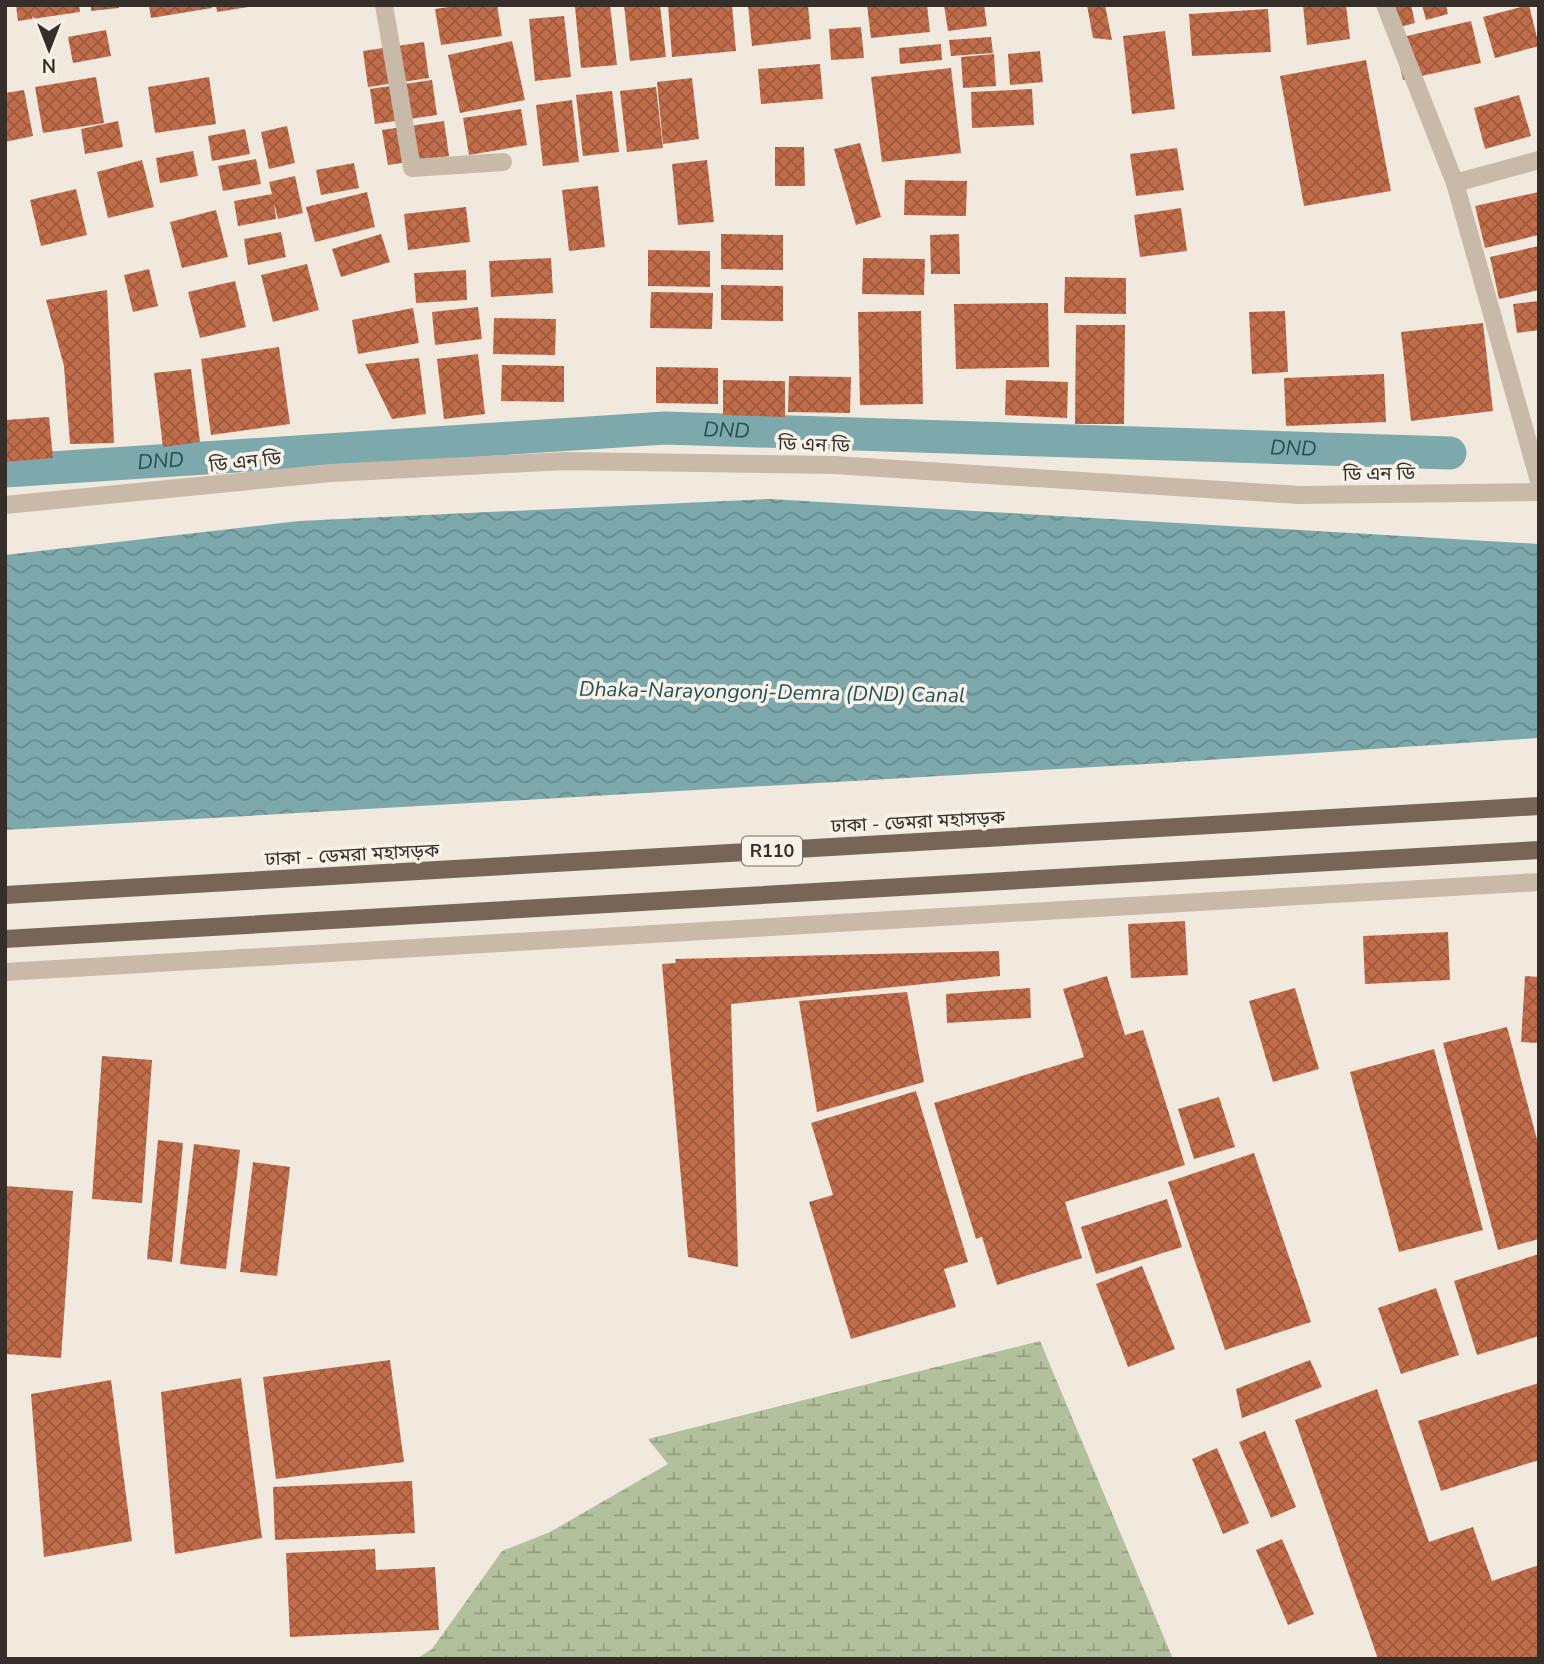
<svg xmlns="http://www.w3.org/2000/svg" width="1544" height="1664" viewBox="0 0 1544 1664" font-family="'Nunito Sans','Noto Sans Bengali',sans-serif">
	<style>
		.wetland { fill: url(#wetland-marsh) }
		.water { fill: url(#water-waves) }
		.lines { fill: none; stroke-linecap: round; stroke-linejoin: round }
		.canal { stroke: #7da9ad; stroke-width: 33 }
		.building { fill: url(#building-cross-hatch) }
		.minor { stroke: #c9b9a9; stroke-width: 18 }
		.major { stroke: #78655a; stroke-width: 18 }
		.labels { text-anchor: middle; stroke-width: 7; stroke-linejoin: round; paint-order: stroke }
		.shield { fill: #f9f2e9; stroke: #706963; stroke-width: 2 }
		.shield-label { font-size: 18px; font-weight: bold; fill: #362e29 }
		.street-label { font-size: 19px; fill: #362e29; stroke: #f9f2e9 }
		.water-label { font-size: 21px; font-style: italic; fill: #205156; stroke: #f9f2e9 }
	</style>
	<defs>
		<pattern id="wetland-marsh" width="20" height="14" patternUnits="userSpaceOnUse" patternTransform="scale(1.75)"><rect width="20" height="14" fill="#b3c09d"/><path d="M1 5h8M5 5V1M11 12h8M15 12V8" fill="none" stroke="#929c80"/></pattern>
		<pattern id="water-waves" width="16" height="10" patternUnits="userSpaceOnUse" patternTransform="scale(1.75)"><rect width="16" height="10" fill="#7da9ad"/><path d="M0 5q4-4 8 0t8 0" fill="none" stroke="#678a8d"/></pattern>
		<pattern id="building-cross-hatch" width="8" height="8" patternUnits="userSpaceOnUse" patternTransform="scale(1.75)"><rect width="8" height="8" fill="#c16d4b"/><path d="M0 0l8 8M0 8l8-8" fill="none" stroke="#9e5a3e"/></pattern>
	</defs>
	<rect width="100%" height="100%" fill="#f1e9dd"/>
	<polygon class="wetland" points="1040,1341 1173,1659 416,1659 432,1649 502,1551 550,1532 668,1464 648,1439"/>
	<polygon class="water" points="769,499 1539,544 1539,738 1163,763 5,830 5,555 299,521"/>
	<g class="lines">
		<path class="canal" id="s1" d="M5,471L665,428L1450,453"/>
	</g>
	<g class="building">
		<polygon points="16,5 79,5 80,12 18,21"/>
		<polygon points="91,5 118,5 119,8 91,11"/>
		<polygon points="149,5 211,5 212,8 151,18"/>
		<polygon points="216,5 248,5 248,7 217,12"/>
		<polygon points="463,5 497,5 502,36 441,45 435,9"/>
		<polygon points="610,5 617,65 581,68 575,7"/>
		<polygon points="624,5 660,5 666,57 630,61"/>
		<polygon points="668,5 732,5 736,51 672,57"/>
		<polygon points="748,5 808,5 811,39 752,46"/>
		<polygon points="867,5 927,5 930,32 871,38"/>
		<polygon points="944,5 984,5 987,26 948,31"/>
		<polygon points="1087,5 1105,5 1112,40 1093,38"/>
		<polygon points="1303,5 1346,5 1350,39 1307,45"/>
		<polygon points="1387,5 1411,5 1415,23 1393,29"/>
		<polygon points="1422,5 1446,5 1448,14 1426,20"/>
		<polygon points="1529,5 1539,46 1495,58 1483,17"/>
		<polygon points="1268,9 1271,52 1192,56 1189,14"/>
		<polygon points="564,16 571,77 535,81 529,19"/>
		<polygon points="1471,21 1481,63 1403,80 1394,39"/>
		<polygon points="861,27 864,58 831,60 829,29"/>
		<polygon points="106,30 111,56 73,63 68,37"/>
		<polygon points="1165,31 1175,109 1132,114 1123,36"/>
		<polygon points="991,37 993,53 951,56 949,40"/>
		<polygon points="512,41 525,100 460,113 448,55"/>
		<polygon points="424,42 429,78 368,87 363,51"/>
		<polygon points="941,44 942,60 900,64 899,48"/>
		<polygon points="1040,51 1043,82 1010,85 1008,54"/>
		<polygon points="994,54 996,86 963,88 961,57"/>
		<polygon points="1366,60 1391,191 1304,206 1280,76"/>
		<polygon points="820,64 823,99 761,104 758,69"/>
		<polygon points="951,68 961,153 882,162 871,77"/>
		<polygon points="96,77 104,123 43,133 35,87"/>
		<polygon points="209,77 216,124 155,133 148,87"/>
		<polygon points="692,78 699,139 663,144 657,82"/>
		<polygon points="432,80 437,115 375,124 370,89"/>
		<polygon points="656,87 663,148 627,152 620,91"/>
		<polygon points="1032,89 1034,125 972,128 971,92"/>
		<polygon points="24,90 33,136 5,142 5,93"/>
		<polygon points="612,91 619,152 583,156 576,95"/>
		<polygon points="1519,95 1531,136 1485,149 1474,108"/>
		<polygon points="572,100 579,162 543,166 536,105"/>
		<polygon points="521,109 527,145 469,155 463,118"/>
		<polygon points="118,121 123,147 85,154 81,129"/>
		<polygon points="444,121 449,156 388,165 382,130"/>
		<polygon points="287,126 295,163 269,169 261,132"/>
		<polygon points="245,129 250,154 212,161 208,136"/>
		<polygon points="860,143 881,217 856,225 834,149"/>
		<polygon points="775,147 804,147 805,186 775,186"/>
		<polygon points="1177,148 1184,190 1136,196 1130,154"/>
		<polygon points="193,151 198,176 160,183 156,158"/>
		<polygon points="256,159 261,184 223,191 218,166"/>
		<polygon points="142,160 154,207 108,218 97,172"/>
		<polygon points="707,160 714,222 678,225 672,164"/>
		<polygon points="354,163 359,188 321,195 316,170"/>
		<polygon points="295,176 303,213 278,219 274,203 276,219 238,226 234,201 272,194 269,182"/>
		<polygon points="905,180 967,181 966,216 904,215"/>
		<polygon points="598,186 605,247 569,251 562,190"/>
		<polygon points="76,189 87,235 41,246 30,200"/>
		<polygon points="367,192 375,227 315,242 306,207"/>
		<polygon points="1539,192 1539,235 1485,248 1475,206"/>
		<polygon points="466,207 470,242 408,250 404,214"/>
		<polygon points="1181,208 1187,251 1140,257 1134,215"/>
		<polygon points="216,210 228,257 182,268 170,222"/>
		<polygon points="281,232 286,257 248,265 244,239"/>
		<polygon points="381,234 390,262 341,277 332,249"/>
		<polygon points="721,234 783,235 783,270 721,269"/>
		<polygon points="959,234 960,274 931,274 930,235"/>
		<polygon points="1539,246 1539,290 1499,299 1490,257"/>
		<polygon points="648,250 710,251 710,287 648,286"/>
		<polygon points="551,258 553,293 491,297 489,261"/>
		<polygon points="863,258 925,259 924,295 862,294"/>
		<polygon points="307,264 319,310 273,322 261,275"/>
		<polygon points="149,269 158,306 133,312 124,275"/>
		<polygon points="466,270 467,300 416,303 414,273"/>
		<polygon points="1065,277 1126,278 1126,314 1064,313"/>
		<polygon points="235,281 246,327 200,338 188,292"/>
		<polygon points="721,285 783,286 783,321 721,320"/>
		<polygon points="107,290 114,443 70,444 64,366 46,300"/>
		<polygon points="651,292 713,293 712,329 650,328"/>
		<polygon points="1539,301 1539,330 1517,333 1513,304"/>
		<polygon points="1048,303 1049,367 956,369 954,304"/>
		<polygon points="478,307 482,339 435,345 432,312"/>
		<polygon points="413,308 419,343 358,354 352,320"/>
		<polygon points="921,311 923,404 860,405 858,312"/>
		<polygon points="1285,311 1288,372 1252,374 1249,312"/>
		<polygon points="494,318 556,319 555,355 493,354"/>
		<polygon points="1483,323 1493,411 1411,421 1401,332"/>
		<polygon points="1076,325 1125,325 1124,424 1075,424"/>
		<polygon points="279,347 290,424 211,435 201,359"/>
		<polygon points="478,354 485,414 444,419 437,359"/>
		<polygon points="419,358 426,414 392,419 365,364"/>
		<polygon points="502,365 564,366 564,402 501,401"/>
		<polygon points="656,367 718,368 718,404 656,403"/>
		<polygon points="191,369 200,442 163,447 154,373"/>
		<polygon points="1384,374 1386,422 1286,426 1284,378"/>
		<polygon points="789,376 851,377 850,413 788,412"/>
		<polygon points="723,380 785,381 785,417 723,415"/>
		<polygon points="1006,380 1068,382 1067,418 1005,415"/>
		<polygon points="49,417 53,458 5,462 5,420"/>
		<polygon points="1185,921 1188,975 1131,978 1128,924"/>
		<polygon points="1448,932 1450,980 1365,984 1363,936"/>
		<polygon points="999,951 1000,976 731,1004 738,1267 688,1257 662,964 676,963 675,959"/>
		<polygon points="1107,976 1125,1035 1143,1030 1185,1165 1065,1202 1082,1258 997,1285 982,1237 976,1239 934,1103 1084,1057 1063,989"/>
		<polygon points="1525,976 1539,977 1539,1043 1521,1042"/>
		<polygon points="1030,988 1031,1018 947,1023 946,994"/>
		<polygon points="1295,988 1319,1069 1273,1082 1249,1001"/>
		<polygon points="907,992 924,1082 817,1112 799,1001"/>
		<polygon points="1507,1027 1539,1147 1539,1239 1498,1250 1443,1043"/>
		<polygon points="1434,1049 1483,1230 1399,1252 1350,1072"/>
		<polygon points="102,1056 152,1060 142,1203 92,1199"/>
		<polygon points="916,1091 968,1262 944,1269 956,1307 851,1339 809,1202 833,1195 811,1123"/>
		<polygon points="1219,1097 1235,1147 1194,1159 1178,1109"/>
		<polygon points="158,1140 183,1143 172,1262 147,1259"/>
		<polygon points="194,1144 240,1150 226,1269 180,1264"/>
		<polygon points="1254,1153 1311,1322 1225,1350 1168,1182"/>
		<polygon points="253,1162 290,1167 277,1276 240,1272"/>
		<polygon points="5,1186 73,1191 61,1358 5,1354"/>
		<polygon points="1167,1199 1182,1247 1096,1274 1081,1227"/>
		<polygon points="1539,1254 1539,1336 1477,1355 1454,1281"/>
		<polygon points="1142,1266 1175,1349 1128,1367 1096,1284"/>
		<polygon points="1436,1288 1459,1355 1401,1374 1378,1308"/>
		<polygon points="390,1360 404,1462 276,1479 263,1377"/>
		<polygon points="1310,1360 1322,1387 1242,1418 1236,1389"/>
		<polygon points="241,1378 262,1538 175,1554 161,1392"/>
		<polygon points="111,1380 132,1541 44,1557 31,1394"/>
		<polygon points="1539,1383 1539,1460 1441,1491 1418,1421"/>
		<polygon points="1377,1389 1429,1542 1473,1527 1492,1581 1539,1565 1539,1659 1378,1659 1295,1420"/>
		<polygon points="1265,1431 1296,1507 1271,1518 1239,1442"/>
		<polygon points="1217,1448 1249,1523 1223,1534 1192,1459"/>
		<polygon points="412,1481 415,1533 275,1540 273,1487"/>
		<polygon points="1282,1539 1314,1614 1288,1625 1256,1550"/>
		<polygon points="375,1549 376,1570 435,1567 439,1630 290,1637 286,1553"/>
	</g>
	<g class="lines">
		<g class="minor">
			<polyline points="384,5 412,168 503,162"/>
			<polyline points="1385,5 1455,183 1539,481"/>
			<polyline points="1455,183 1539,160"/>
			<polyline points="5,505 331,473 565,461 834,465 1299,495 1539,492"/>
			<polyline points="5,972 1539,882"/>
		</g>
		<g class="major">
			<polyline points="5,895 1539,806"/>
			<polyline points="5,939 1539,850"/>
		</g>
	</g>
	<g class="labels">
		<rect class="shield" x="742" y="836.5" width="60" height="29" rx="5"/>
		<g class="shield-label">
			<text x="772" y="857">R110</text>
		</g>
		<g class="street-label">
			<text transform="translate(814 444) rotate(2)" y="7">ডি এন ডি</text>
			<text transform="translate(245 461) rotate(-6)" y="7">ডি এন ডি</text>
			<text transform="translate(1379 473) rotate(-1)" y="7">ডি এন ডি</text>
			<text transform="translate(918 821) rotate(-3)" y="7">ঢাকা - ডেমরা মহাসড়ক</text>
			<text transform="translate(352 854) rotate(-3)" y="7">ঢাকা - ডেমরা মহাসড়ক</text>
		</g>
		<g class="water-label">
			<text dy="7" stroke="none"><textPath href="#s1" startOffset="723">DND</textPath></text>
			<text dy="7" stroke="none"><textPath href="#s1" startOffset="1290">DND</textPath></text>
			<text dy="7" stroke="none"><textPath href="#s1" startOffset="156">DND</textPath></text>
			<text transform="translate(772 692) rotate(1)" y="7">Dhaka-Narayongonj-Demra (DND) Canal</text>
		</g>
	</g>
	<rect width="1544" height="1664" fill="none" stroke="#362e29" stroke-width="14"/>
	<g transform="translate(49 49) rotate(180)" stroke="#f9f2e9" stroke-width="5" paint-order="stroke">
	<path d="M0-5L12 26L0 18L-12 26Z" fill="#362e29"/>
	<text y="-10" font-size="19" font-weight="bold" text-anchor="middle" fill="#362e29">N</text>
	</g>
</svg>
